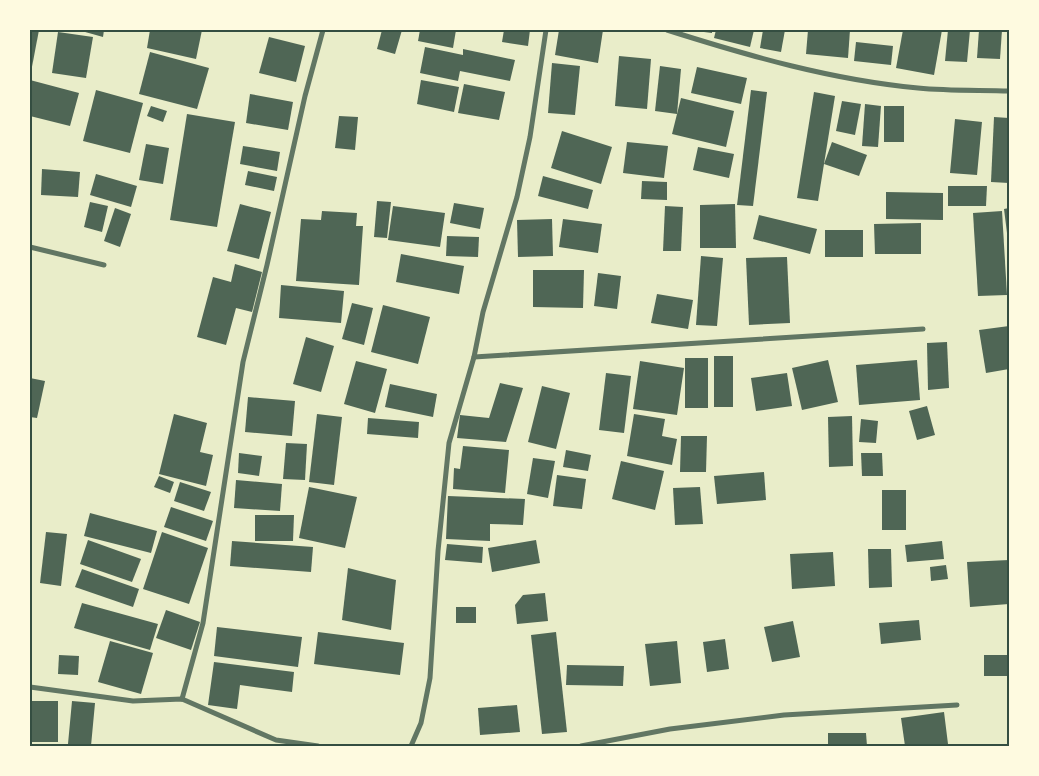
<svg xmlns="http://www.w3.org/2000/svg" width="1039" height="776" viewBox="0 0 1039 776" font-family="'Work Sans',sans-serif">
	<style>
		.building { fill: #4f6655 }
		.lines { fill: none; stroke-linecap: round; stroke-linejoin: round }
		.minor { stroke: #617663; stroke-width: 5 }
		.neatline { fill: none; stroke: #344e41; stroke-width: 2 }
	</style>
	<rect width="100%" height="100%" fill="#e9edc9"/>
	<g class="building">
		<polygon points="30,30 39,30 31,72 30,72"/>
		<polygon points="78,30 104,30 103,37"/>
		<polygon points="150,30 202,30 196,59 147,48"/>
		<polygon points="382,30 402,30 395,54 377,49"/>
		<polygon points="420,30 456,30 453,48 418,41"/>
		<polygon points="504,30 530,30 528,46 502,42"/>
		<polygon points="559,30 603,30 598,63 555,55"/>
		<polygon points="696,30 712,30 712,33 696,31"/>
		<polygon points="716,30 754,30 750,47 714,38"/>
		<polygon points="763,30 785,30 781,52 760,48"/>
		<polygon points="808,30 850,30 848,58 806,54"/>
		<polygon points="903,30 942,30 934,75 896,68"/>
		<polygon points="948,30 970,30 967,62 945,61"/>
		<polygon points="979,30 1002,30 1000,59 977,58"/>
		<polygon points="58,32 93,37 86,78 52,73"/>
		<polygon points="269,37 305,46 296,82 259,73"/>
		<polygon points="856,42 893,46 891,65 854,61"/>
		<polygon points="425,47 463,55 463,49 515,60 510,81 460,71 458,81 420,73"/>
		<polygon points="150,52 209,68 197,109 139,94"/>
		<polygon points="619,56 651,59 647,109 615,106"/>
		<polygon points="552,63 580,66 575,115 548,113"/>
		<polygon points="660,66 681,69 677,114 655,111"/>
		<polygon points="697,67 747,78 741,104 691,93"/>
		<polygon points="30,80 79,93 70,126 30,116"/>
		<polygon points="421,80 459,87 454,112 417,104"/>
		<polygon points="464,84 505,92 499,120 458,113"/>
		<polygon points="96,90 143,103 130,153 83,141"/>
		<polygon points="751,90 767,92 753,206 737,205"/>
		<polygon points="814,92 835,96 818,201 797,198"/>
		<polygon points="250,94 293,102 288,130 246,123"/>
		<polygon points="681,98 734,111 726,147 672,134"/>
		<polygon points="842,101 861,104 855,135 836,131"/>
		<polygon points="865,104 881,106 878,147 862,146"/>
		<polygon points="151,106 167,111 163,122 147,116"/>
		<rect x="884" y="106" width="20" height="36"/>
		<polygon points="187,114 235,122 217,227 170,220"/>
		<polygon points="339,116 358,117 355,150 335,148"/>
		<polygon points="994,117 1009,118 1009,183 991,182"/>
		<polygon points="955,119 982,122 977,175 950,173"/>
		<polygon points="562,131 612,147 601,184 551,168"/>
		<polygon points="627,142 668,146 664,178 623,173"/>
		<polygon points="832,142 867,155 859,176 824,164"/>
		<polygon points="146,144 169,148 163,184 139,180"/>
		<polygon points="243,146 280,152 277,171 240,164"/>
		<polygon points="698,147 734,154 729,178 693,170"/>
		<polygon points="42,169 80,172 78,197 41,195"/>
		<polygon points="248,171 277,177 274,191 245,185"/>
		<polygon points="96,174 137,186 131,207 90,195"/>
		<polygon points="543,176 593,190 588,209 538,196"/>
		<polygon points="642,181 667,182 667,200 641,199"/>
		<polygon points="948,186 987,186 986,206 948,206"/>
		<polygon points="886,192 943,193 943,220 886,219"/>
		<polygon points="377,201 391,202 387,238 374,237"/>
		<polygon points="90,202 108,206 102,232 84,227"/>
		<polygon points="454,203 484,208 480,229 450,223"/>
		<polygon points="240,204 271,212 259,259 227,251"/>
		<polygon points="735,204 736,248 700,248 700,205"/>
		<polygon points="393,206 445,213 440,247 388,240"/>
		<polygon points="665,206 683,207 681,251 663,251"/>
		<polygon points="115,208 131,214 120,247 104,241"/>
		<polygon points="1009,208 1009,233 1007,233 1004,209"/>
		<polygon points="322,211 357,213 356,226 363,226 359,285 296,281 301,219 321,220"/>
		<polygon points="1002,211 1007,295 978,296 973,213"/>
		<polygon points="759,215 817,229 810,254 753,239"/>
		<polygon points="552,219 553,256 518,257 517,220"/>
		<polygon points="563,219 602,224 598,253 559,247"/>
		<polygon points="921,223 921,254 875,254 874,224"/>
		<rect x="825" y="230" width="38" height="27"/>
		<polygon points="447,236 479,237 478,257 446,256"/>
		<polygon points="401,254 464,266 459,294 396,282"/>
		<polygon points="701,256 723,258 717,326 696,325"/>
		<polygon points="787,257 790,323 749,325 746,258"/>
		<polygon points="235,264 262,272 252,312 236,308 226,345 197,337 213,277 231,282"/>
		<polygon points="533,270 584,270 583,308 533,307"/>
		<polygon points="598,273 621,276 617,309 594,306"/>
		<polygon points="281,285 344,291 341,323 279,318"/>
		<polygon points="657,294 693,300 688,329 651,323"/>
		<polygon points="352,303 373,308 364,345 342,339"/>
		<polygon points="383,305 430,317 418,364 371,352"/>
		<polygon points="1009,326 1009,369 986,373 979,330"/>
		<polygon points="306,337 334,346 321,392 293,384"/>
		<polygon points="947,342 949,388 928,390 927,343"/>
		<rect x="714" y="356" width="19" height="51"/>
		<rect x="685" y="358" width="23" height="50"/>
		<polygon points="828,360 838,402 802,410 792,368"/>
		<polygon points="917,360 920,400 859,405 856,365"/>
		<polygon points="356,361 387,369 375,413 344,404"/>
		<polygon points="640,361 684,368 677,415 633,409"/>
		<polygon points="606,373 631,376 624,433 599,430"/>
		<polygon points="787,373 792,406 756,411 751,378"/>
		<polygon points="30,378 45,381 37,418 30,417"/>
		<polygon points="500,383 523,388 506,442 457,438 460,415 489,418"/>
		<polygon points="390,384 437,394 433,417 385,407"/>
		<polygon points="542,386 570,393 556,449 528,442"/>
		<polygon points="248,397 295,401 292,436 245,432"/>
		<polygon points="927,406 935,435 917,440 909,411"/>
		<polygon points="174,414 207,423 200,452 213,455 206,486 159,474"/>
		<polygon points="317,414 342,417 334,485 309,482"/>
		<polygon points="634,414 665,419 662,436 677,439 672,465 627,456"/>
		<polygon points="852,416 853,466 829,467 828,417"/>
		<polygon points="368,418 419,422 418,438 367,434"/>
		<polygon points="861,419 878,421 876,443 859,442"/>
		<polygon points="681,436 707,436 706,472 680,472"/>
		<polygon points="286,443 307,444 305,480 283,479"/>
		<polygon points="463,446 509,450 505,493 453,489 454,468 460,469"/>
		<polygon points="566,450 591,455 588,471 563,467"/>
		<polygon points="239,453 262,456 259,476 238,473"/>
		<polygon points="861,453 882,453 883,476 862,476"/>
		<polygon points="533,458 555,461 548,498 527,494"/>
		<polygon points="621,461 664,471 655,510 612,499"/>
		<polygon points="764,472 766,500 717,504 714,476"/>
		<polygon points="557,475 586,479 582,509 553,506"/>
		<polygon points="159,476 174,482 170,493 154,487"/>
		<polygon points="236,480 282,484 280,511 234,508"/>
		<polygon points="180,482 211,492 204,511 174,501"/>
		<polygon points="309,487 357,497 345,548 299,538"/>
		<polygon points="700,487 703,524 675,525 673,488"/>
		<rect x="882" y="490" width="24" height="40"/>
		<polygon points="448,496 525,499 523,525 490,524 490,541 446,539"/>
		<polygon points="171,507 213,521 206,541 164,527"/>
		<polygon points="90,513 157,531 151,553 84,536"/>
		<polygon points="255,515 294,515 293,541 255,541"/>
		<polygon points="46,532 67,534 61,586 40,583"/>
		<polygon points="162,532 208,548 189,604 143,589"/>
		<polygon points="88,540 141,559 132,582 80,564"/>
		<polygon points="536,540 540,563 492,572 488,548"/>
		<polygon points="232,541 313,547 311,572 230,566"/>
		<polygon points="942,541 944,559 907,562 905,545"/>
		<polygon points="447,544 483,547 482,563 445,560"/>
		<polygon points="868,549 891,549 892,587 869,588"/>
		<polygon points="833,552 835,586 792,589 790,554"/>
		<polygon points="1009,560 1009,604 970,607 967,562"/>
		<polygon points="946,565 948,579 931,581 930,567"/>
		<polygon points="348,568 396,580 391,630 342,620"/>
		<polygon points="82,569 139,589 133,607 75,587"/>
		<polygon points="545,593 548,621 517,624 515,605 523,595"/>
		<polygon points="82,603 158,624 150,650 74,628"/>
		<rect x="456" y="607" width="20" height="16"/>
		<polygon points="166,610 200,622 191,650 156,638"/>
		<polygon points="919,620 921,640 881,644 879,623"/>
		<polygon points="793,621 800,657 772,662 764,627"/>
		<polygon points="217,627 302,637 298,667 214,656"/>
		<polygon points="318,632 404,643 400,675 314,664"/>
		<polygon points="556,632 567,732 542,734 531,635"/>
		<polygon points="725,639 729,669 707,672 703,642"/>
		<polygon points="110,641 153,653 141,694 98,682"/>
		<polygon points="677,641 681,683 650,686 645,644"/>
		<polygon points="59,655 79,656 78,675 58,674"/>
		<rect x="984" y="655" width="25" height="21"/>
		<polygon points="214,662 294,672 292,692 240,685 237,709 208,705"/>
		<polygon points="567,665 624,666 623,686 566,685"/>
		<rect x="30" y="701" width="28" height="41"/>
		<polygon points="72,701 95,703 91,746 68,744"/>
		<polygon points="517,705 520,732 480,735 478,708"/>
		<polygon points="944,712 948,744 935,746 905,746 901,718"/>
		<polygon points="828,733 866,733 867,746 828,746"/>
	</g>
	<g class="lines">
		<g class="minor">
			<path d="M667,30C749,56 832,80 918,88C948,91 979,90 1009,91"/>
			<polyline points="30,247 104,265"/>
			<polyline points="474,357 923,329"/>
			<polyline points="30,687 133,701 182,699 276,740 318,746"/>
			<polyline points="182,699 203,623 243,362 267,265 305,96 323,30"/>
			<polyline points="411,746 421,723 430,678 438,551 449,443 474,357 483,312 517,197 530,137 546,30"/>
			<polyline points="581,746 670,729 784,715 957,705"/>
		</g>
	</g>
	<rect width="1039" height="776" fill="none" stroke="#fefae0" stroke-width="62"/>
	<rect x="31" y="31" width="977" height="714" class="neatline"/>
</svg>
